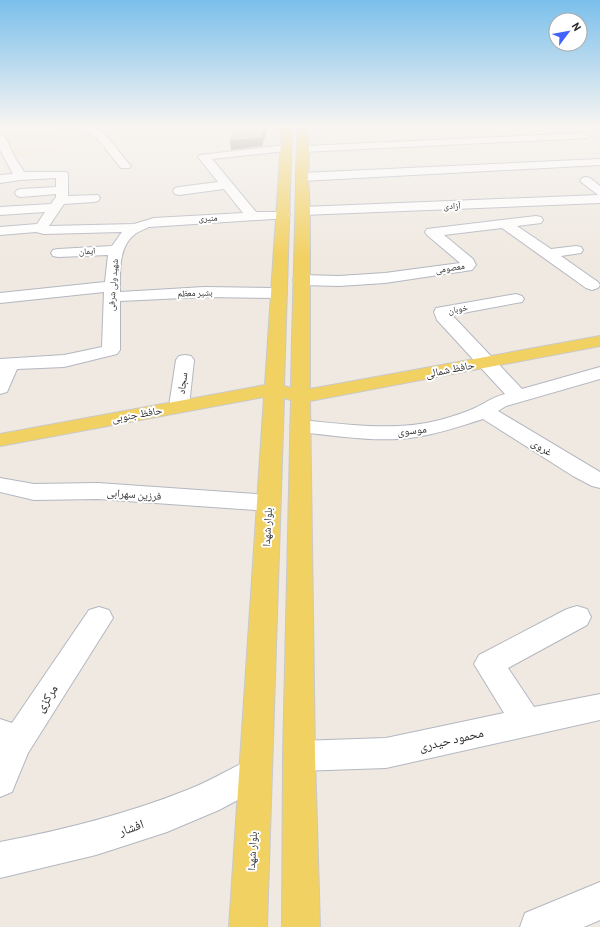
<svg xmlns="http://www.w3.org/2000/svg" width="600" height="927" viewBox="0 0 600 927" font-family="Barlow,'Noto Naskh Arabic',sans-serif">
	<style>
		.education { fill: #f0e6d1 }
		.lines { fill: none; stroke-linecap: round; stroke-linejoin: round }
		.minor-casing { stroke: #b4b7c1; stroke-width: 2 }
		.major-casing { stroke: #c9c9c9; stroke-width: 2 }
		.minor { fill: #fff; fill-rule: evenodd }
		.major { fill: #f2d163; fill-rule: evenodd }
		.shaded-wall { fill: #8e8b86 }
		.building { fill: #cbc7bf; stroke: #8e8b86 }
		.labels { text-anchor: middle; stroke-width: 4; stroke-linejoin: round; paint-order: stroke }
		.far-street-label { font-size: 9px; fill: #2e2e2e; stroke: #fff }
		.street-label { font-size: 11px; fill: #2e2e2e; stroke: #fff }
		.near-street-label { font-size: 13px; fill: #2e2e2e; stroke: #fff }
	</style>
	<rect width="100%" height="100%" fill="#efe9e1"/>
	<polygon class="education" points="47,131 60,141 70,142 68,149 14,157 5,136"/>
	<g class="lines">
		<g class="minor-casing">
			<g id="minor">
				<polygon points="79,127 92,127 105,134 129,164 131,166 129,168 121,168 97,138"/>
				<polygon points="584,133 589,136 588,138 304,152 299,149 304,146"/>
				<path d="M0,134L5,137L15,158L24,172H66L68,174V196L98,195L100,198L98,201L94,202L64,204L49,226L134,224L154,218L243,213L224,189L179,195L175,194L173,191L175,188L179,187L218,182L198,157L200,155L286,145L290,146L291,148L286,151L212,159L256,212H288L290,215L288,218L149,227C145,229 139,231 135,234C118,247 120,272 120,292L204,287L279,288L285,290L287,293L285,296L279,298L204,297L120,301V350L117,354L64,367L17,369L7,392L0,394V359L64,355L102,347L104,292L0,303V293L105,282L108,255L58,257L53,256L51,253L53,250L58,249L112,246L122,232L44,234L36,232L0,235V227L37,224L45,212L0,215V207L51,204L56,197V194L21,197L17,196L15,193L17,190L21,189L56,187V178L20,180L0,183V175L13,174L0,150Z"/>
				<polygon points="600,159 600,165 302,181 298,180 296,177 298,174 302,173"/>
				<polygon points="586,177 590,178 600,186 600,203 303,215 298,214 296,211 298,208 303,207 598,195 580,181 582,178"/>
				<polygon points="536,216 541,217 543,220 541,223 517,226 551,249 576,246 581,247 583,250 581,253 561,256 598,282 600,285 598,288 592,290 586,288 502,228 444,235 473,259 476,265 472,270 385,283 339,286 301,285 296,283 293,280 296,277 301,275 339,276 385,273 460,263 427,235 425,232 427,229"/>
				<path d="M516,294L522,296L524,299L522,302L452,315L522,389L600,367V379L506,406L498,411L600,472V488L592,486L573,476L483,419C461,426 440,433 417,437C379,443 338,436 300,432L293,430L290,426L293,422L300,420C346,424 394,432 440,420C451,417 464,413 475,408C485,403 493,397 505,394L437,320L434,312L436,308L442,307Z"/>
				<polygon points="185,355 191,356 194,360 189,406 186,410 179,412 172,410 169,406 176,360 179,356"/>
				<polygon points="0,478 34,484 98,483 269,495 277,497 281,503 277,509 269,511 98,499 34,500 0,492"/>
				<polygon points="577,606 587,609 591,617 587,625 508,668 534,707 600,694 600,720 386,768 299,771 288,767 283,756 288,745 299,741 386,738 504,713 474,664 479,655 567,609"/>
				<polygon points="99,607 109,610 113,618 28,753 12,792 0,797 0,719 12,723 89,610"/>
				<path d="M256,757L268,762L272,773L268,784L219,810L167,832L96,855L0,878V842C64,830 127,814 187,790C211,781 232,767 256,757Z"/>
				<polygon points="600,882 600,920 584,927 520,927 525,913"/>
			</g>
		</g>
		<g class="major-casing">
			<path id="major" d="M282,127H292L284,386L291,388C292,318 295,248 296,178C296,160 298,146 297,127H307L309,149L308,177L310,211V389L600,336V346L310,401L315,756L320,927H282L283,756L291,400L284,398L267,927H229L264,397L0,446V434L265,385Z"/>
		</g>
		<use href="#minor" class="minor"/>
		<use href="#major" class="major"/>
	</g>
	<polygon class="shaded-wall" points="265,127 268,127 262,146 231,150 230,141"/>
	<polygon class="building" points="236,127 265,127 262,138 230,141"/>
	<linearGradient id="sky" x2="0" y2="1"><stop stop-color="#7abfeb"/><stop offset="0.49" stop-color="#f8f5f2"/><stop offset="1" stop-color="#f8f5f2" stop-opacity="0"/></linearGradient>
	<rect width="600" height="257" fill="url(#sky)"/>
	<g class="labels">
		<g class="far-street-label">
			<text transform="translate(452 206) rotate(-2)" y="3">آزادی</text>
			<text transform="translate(208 218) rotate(-2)" y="3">منیری</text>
			<text transform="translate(87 251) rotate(-3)" y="3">ایمان</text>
			<text transform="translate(450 268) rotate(-9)" y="3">معصومی</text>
			<text transform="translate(113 285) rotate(-86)" y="3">شهید ولی شرفی</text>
			<text transform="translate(195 293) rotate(-2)" y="3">بشیر معظم</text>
			<text transform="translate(458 309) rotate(-10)" y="3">خوبان</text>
		</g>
		<g class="street-label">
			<text transform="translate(450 369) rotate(-11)" y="4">حافظ شمالی</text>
			<text transform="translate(182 383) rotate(-82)" y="4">سجاد</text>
			<text transform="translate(137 414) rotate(-10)" y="4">حافظ جنوبی</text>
			<text transform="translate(412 430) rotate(-6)" y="4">موسوی</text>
			<text transform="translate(542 447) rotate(32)" y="4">غروی</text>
			<text transform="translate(134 494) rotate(4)" y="4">فرزین سهرابی</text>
			<text transform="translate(267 527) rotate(-87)" y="4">بلوار شهدا</text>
			<text transform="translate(252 851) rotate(-87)" y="4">بلوار شهدا</text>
		</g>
		<g class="near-street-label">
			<text transform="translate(46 698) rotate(-57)" y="5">مرکزی</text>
			<text transform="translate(451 739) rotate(-13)" y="5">محمود حیدری</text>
			<text transform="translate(131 827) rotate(-19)" y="5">افشار</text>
		</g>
	</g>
	<g transform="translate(568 32) rotate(58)"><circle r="19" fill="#ffffff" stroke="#ababab"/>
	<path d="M0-3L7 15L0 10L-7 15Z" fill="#4264fb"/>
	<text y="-6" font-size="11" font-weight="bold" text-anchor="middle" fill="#2e2e2e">N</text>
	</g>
</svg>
